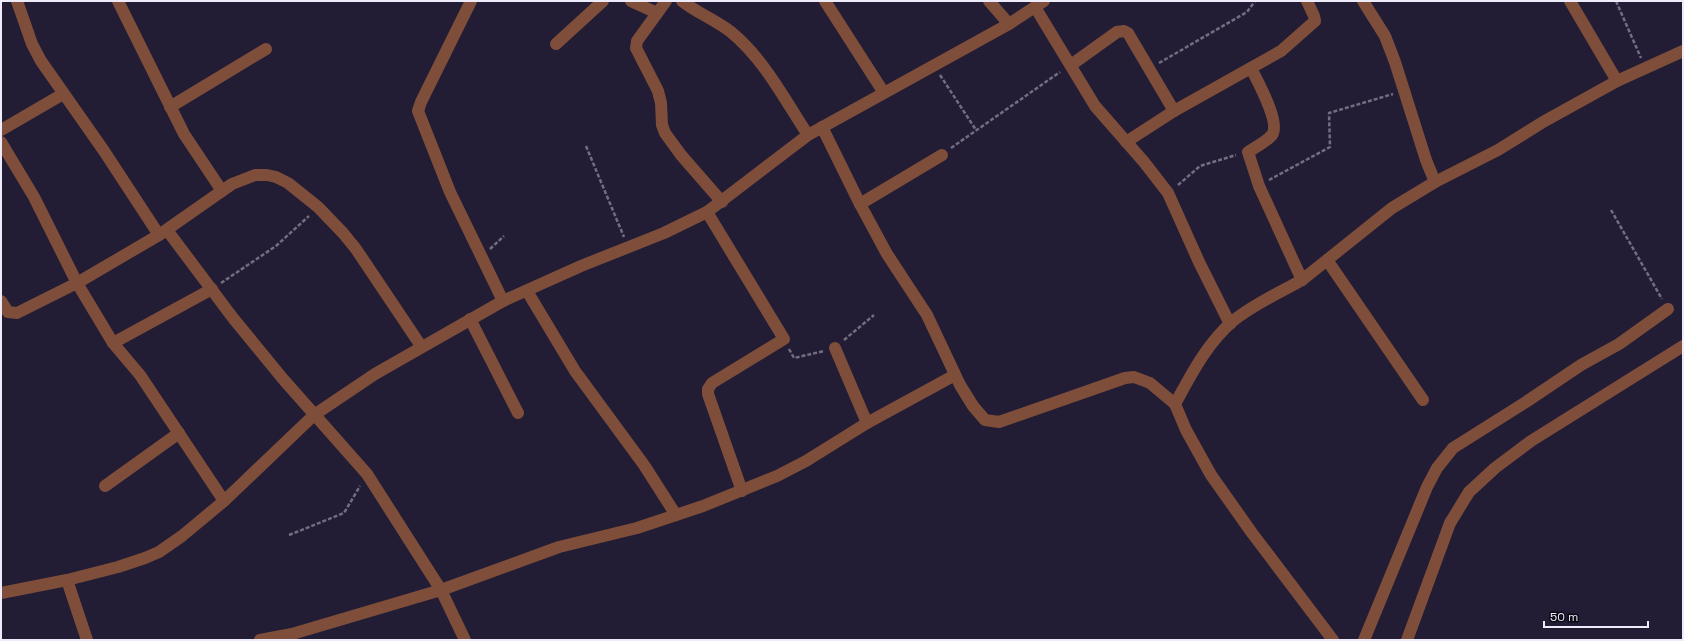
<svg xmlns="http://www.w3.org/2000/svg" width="1684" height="641" viewBox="0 0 1684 641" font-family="'Space Grotesk',sans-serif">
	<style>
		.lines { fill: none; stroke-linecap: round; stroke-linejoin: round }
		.path { stroke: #726e82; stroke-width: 2.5; stroke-dasharray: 4 2; stroke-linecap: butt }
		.minor { stroke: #7f4e3a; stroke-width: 12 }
	</style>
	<rect width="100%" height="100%" fill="#221d34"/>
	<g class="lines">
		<g class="path">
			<polyline points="1616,1 1641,58"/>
			<polyline points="1159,63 1247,12 1255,1"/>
			<polyline points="940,75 976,130"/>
			<polyline points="586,146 624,237"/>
			<polyline points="951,148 1060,72"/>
			<polyline points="1269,180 1330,147 1329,113 1393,94"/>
			<polyline points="1178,185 1200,166 1236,155"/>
			<polyline points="1611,210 1662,299"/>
			<polyline points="490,249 504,236"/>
			<polyline points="221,283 276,246 309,216"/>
			<polyline points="844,340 874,315"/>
			<polyline points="789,349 794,358 824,351"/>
			<polyline points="289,535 344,513 360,486"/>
		</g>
		<g class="minor">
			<polyline points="17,1 32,44 41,61 104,151 159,235"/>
			<polyline points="118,1 184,134 222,191"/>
			<polyline points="471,1 421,102 418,111 450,192 503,301"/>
			<polyline points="631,1 657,13"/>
			<polyline points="666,1 637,41 636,48 658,91 661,103 662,125 665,133 681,155 722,202"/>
			<path d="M682,1C697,13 716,20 731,32C764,59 785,100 808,135"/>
			<polyline points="825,1 884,93"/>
			<polyline points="989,1 1009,24"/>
			<polyline points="1363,1 1385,36 1395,62 1426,160 1435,182"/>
			<polyline points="1570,1 1617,81"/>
			<polyline points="1035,7 1095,106 1144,162 1168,193 1199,262 1230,324"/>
			<polyline points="556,44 603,1"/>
			<polyline points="1071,65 1117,32 1124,31 1128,33 1174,111"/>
			<path d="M1251,68C1257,81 1281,122 1272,135C1266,142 1256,147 1248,152L1259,186L1302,280L1392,208L1435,182L1498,150L1543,122L1617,81L1683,51"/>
			<polyline points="170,107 266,49"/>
			<polyline points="822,127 860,204 942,155"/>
			<polyline points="1,130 63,94"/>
			<polyline points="1,142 34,197 77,283 113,343 140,375 224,501"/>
			<polyline points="1126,142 1174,111 1281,51 1315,21 1314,16 1307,1"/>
			<polyline points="860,204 887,254 927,315 960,385 973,406 985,420 999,422 1125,378 1134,377 1150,383 1175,404 1186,430 1211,475 1252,533 1333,640"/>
			<polyline points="707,212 784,339 712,383 708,389 708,394 742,491"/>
			<polyline points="167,230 233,318 283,379 367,474 441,590 465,640"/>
			<polyline points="1327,260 1423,400"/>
			<polyline points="527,291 575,371 644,465 676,515"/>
			<polyline points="1,301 8,312 17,313 77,283 159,235 232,184 255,175 267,175 276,177 288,183 318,207 343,233 356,249 421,346"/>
			<polyline points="470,319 518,413"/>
			<polyline points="113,343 212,289"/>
			<polyline points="835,348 867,423"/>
			<path d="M1175,404C1191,375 1207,343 1233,321C1254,304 1279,293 1302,280"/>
			<polyline points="105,486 179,433"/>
			<polyline points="67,580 87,640"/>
			<polyline points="1,593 67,580 118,567 145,558 159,552 182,536 224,501 314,415 375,374 503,301 581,266 664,233 707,212 808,135 1009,24 1044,1"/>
			<polyline points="260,640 292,634 441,590 559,547 637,528 703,506 777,476 806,461 867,423 955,375"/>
			<polyline points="1364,640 1427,487 1437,468 1453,448 1526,402 1581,365 1619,344 1668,309"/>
			<polyline points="1407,640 1450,523 1469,492 1495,468 1531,441 1683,346"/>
		</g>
	</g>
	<rect width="1684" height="641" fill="none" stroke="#eeebfb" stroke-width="4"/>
	<path d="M1544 621v6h104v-6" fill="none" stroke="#eeebfb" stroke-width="2"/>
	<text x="1550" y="621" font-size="12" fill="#eeebfb" stroke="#0b0913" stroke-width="3" paint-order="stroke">50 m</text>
</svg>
